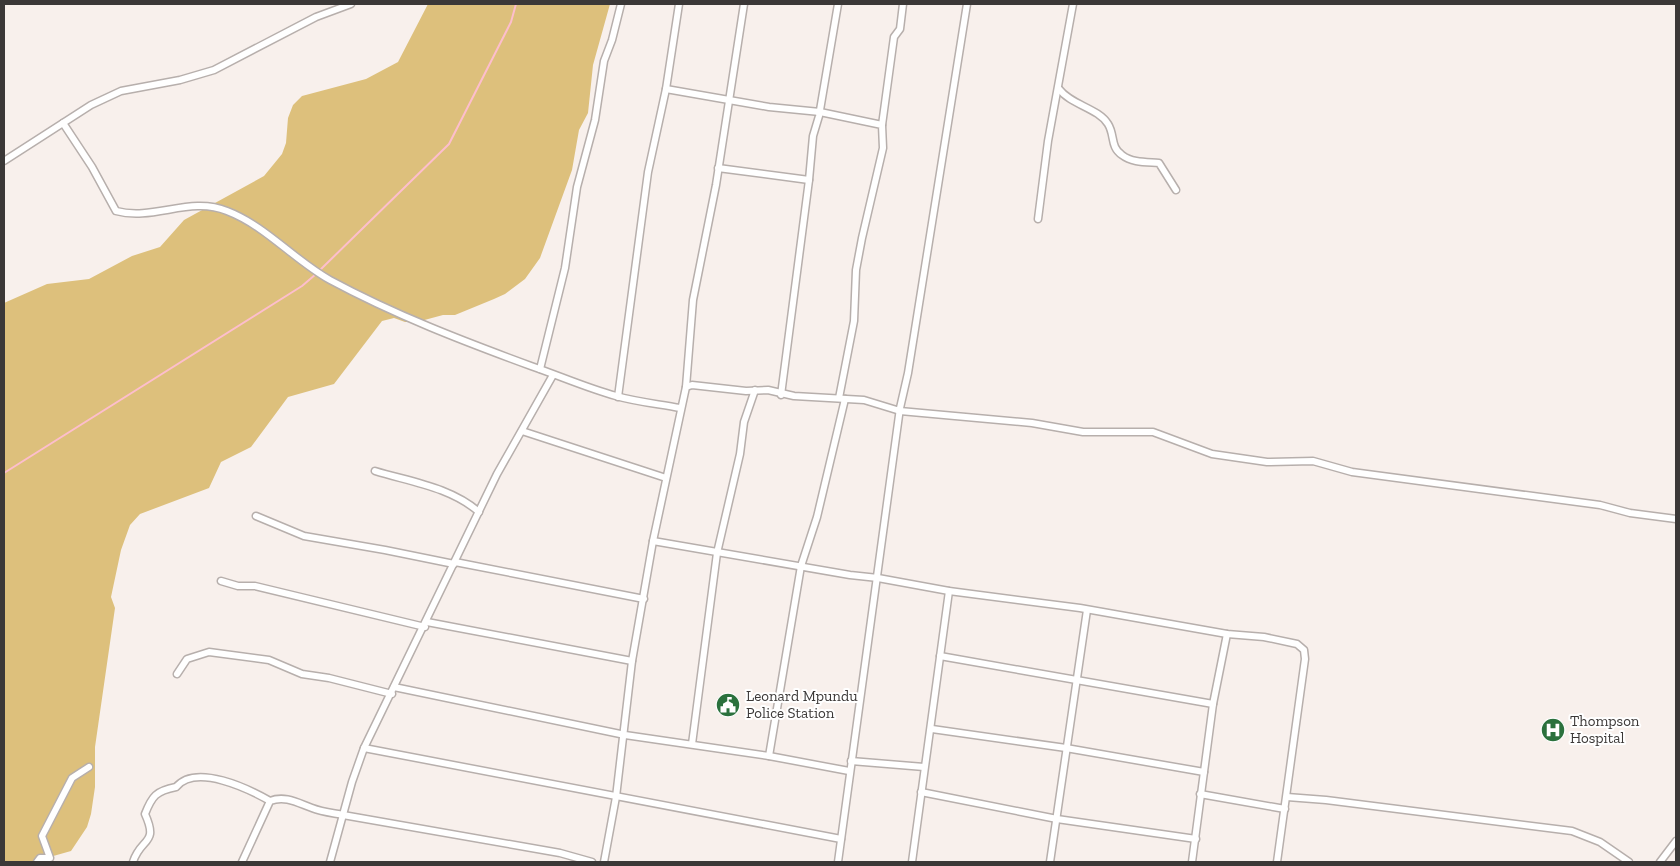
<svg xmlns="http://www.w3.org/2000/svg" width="1680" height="866" viewBox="0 0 1680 866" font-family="'Zilla Slab',serif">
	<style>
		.green { fill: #ddc07c }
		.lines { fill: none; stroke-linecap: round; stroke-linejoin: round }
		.stream { stroke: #fdbecd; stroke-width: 2 }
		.street-casing { stroke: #b7afac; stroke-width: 9 }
		.street { stroke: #fff; stroke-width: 6 }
		.labels { text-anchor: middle; stroke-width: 4; stroke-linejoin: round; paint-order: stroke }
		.poi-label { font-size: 15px; fill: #3b3837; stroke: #fff; text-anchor: start }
	</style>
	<rect width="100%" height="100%" fill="#f8f0ec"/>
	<polygon class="green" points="428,4 610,4 593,65 588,113 579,130 572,170 540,258 525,279 505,294 494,299 455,315 443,315 417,322 405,322 394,318 382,321 334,384 288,397 251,447 221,462 209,488 140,514 130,525 121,550 111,597 115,608 95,747 95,787 91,814 87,827 71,851 32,862 4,862 4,303 47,284 89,279 132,256 160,247 184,220 264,176 282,154 286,143 288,118 293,105 302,96 366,79 398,62"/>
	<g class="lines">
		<g class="stream">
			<polyline points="319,271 449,144 511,22 516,4"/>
			<polyline points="4,473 302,286 316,274"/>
		</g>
		<g class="street-casing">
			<g id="street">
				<polyline points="666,89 679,4"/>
				<path d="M1059,89C1071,105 1098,108 1108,124C1115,135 1110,147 1122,155C1132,163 1147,162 1159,163L1176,190"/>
				<path d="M63,123L92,167L116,211C154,221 190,196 227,211C266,226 294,260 330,280C395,315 463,341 531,366C560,376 587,388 616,396C637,402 659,404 680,408"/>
				<polyline points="882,125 894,37 900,29 903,4"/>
				<polyline points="4,161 91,105 121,91 180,80 214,70 316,17 351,4"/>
				<polyline points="718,168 809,180"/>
				<polyline points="1038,219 1048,141 1073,4"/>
				<polyline points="540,369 565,268 577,187 595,120 604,61 612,40 621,4"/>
				<polyline points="686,387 693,300 716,185 744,4"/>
				<polyline points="781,395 809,180 813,136 819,116 838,4"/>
				<polyline points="618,397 648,172 666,89 769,107 820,112 882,125 883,148 862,238 856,270 854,321 839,398"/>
				<polyline points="522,431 666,478"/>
				<path d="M375,471C411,482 450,487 479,512"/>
				<polyline points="256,516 304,536 385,550 454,564"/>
				<polyline points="653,541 850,575 878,578 949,591 1080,608 1227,634 1264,637 1297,644 1304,650 1305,659 1277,862"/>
				<polyline points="455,562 644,599"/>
				<polyline points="221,581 238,586 255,586 425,627"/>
				<polyline points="427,622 632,661"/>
				<polyline points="940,656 1213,704"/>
				<polyline points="177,674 187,659 209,652 269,660 302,674 329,678 392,694"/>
				<polyline points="394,687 625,735 769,756 849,771"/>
				<polyline points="932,729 1066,748 1204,772"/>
				<polyline points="692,744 717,553 740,454 744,422 755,390"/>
				<polyline points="364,748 841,839"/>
				<polyline points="769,756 801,566 817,517 845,399"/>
				<polyline points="851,761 924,767"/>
				<polyline points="921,792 1057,819 1196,839"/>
				<polyline points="1200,794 1285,809"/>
				<polyline points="1287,797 1326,800 1572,831 1600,842 1629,862"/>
				<polyline points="37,862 40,858 50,858 42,836 72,778 89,767"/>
				<path d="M133,862C141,837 159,845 145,814C152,796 156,791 176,787C196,763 249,789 270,801"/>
				<path d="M242,862L270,801C285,795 298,803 312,808C322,812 333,813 343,815L560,853L592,862"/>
				<polyline points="330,862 352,782 364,748 497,474 553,375"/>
				<polyline points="604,862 616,797 632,661 653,541 686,387 692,385 746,391 768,390 794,396 864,400 900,411 1032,423 1083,432 1153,432 1212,454 1267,462 1313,461 1352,472 1600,505 1630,513 1676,519"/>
				<polyline points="838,862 900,408 908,373 967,4"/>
				<polyline points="912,862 949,591"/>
				<polyline points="1050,862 1087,610"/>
				<polyline points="1192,862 1213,704 1227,634"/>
				<polyline points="1660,862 1676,841"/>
			</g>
		</g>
		<use href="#street" class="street"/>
	</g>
	<defs>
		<g id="civic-disc" transform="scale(1.25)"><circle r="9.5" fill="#2b713d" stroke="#fff"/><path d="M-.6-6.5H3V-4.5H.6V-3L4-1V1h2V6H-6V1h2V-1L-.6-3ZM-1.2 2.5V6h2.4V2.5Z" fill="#fff"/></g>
		<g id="hospital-disc" transform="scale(1.25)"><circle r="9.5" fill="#2b713d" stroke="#fff"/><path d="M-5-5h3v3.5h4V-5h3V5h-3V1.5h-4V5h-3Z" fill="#fff"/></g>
	</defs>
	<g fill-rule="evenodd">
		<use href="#civic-disc" x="728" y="705"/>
		<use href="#hospital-disc" x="1553" y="730"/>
	</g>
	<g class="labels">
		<g class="poi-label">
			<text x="746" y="701">Leonard Mpundu<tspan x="746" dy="17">Police Station</tspan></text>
			<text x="1570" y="726">Thompson<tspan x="1570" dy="17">Hospital</tspan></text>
		</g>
	</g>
	<rect width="1680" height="866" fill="none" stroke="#3b3837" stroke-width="10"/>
</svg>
